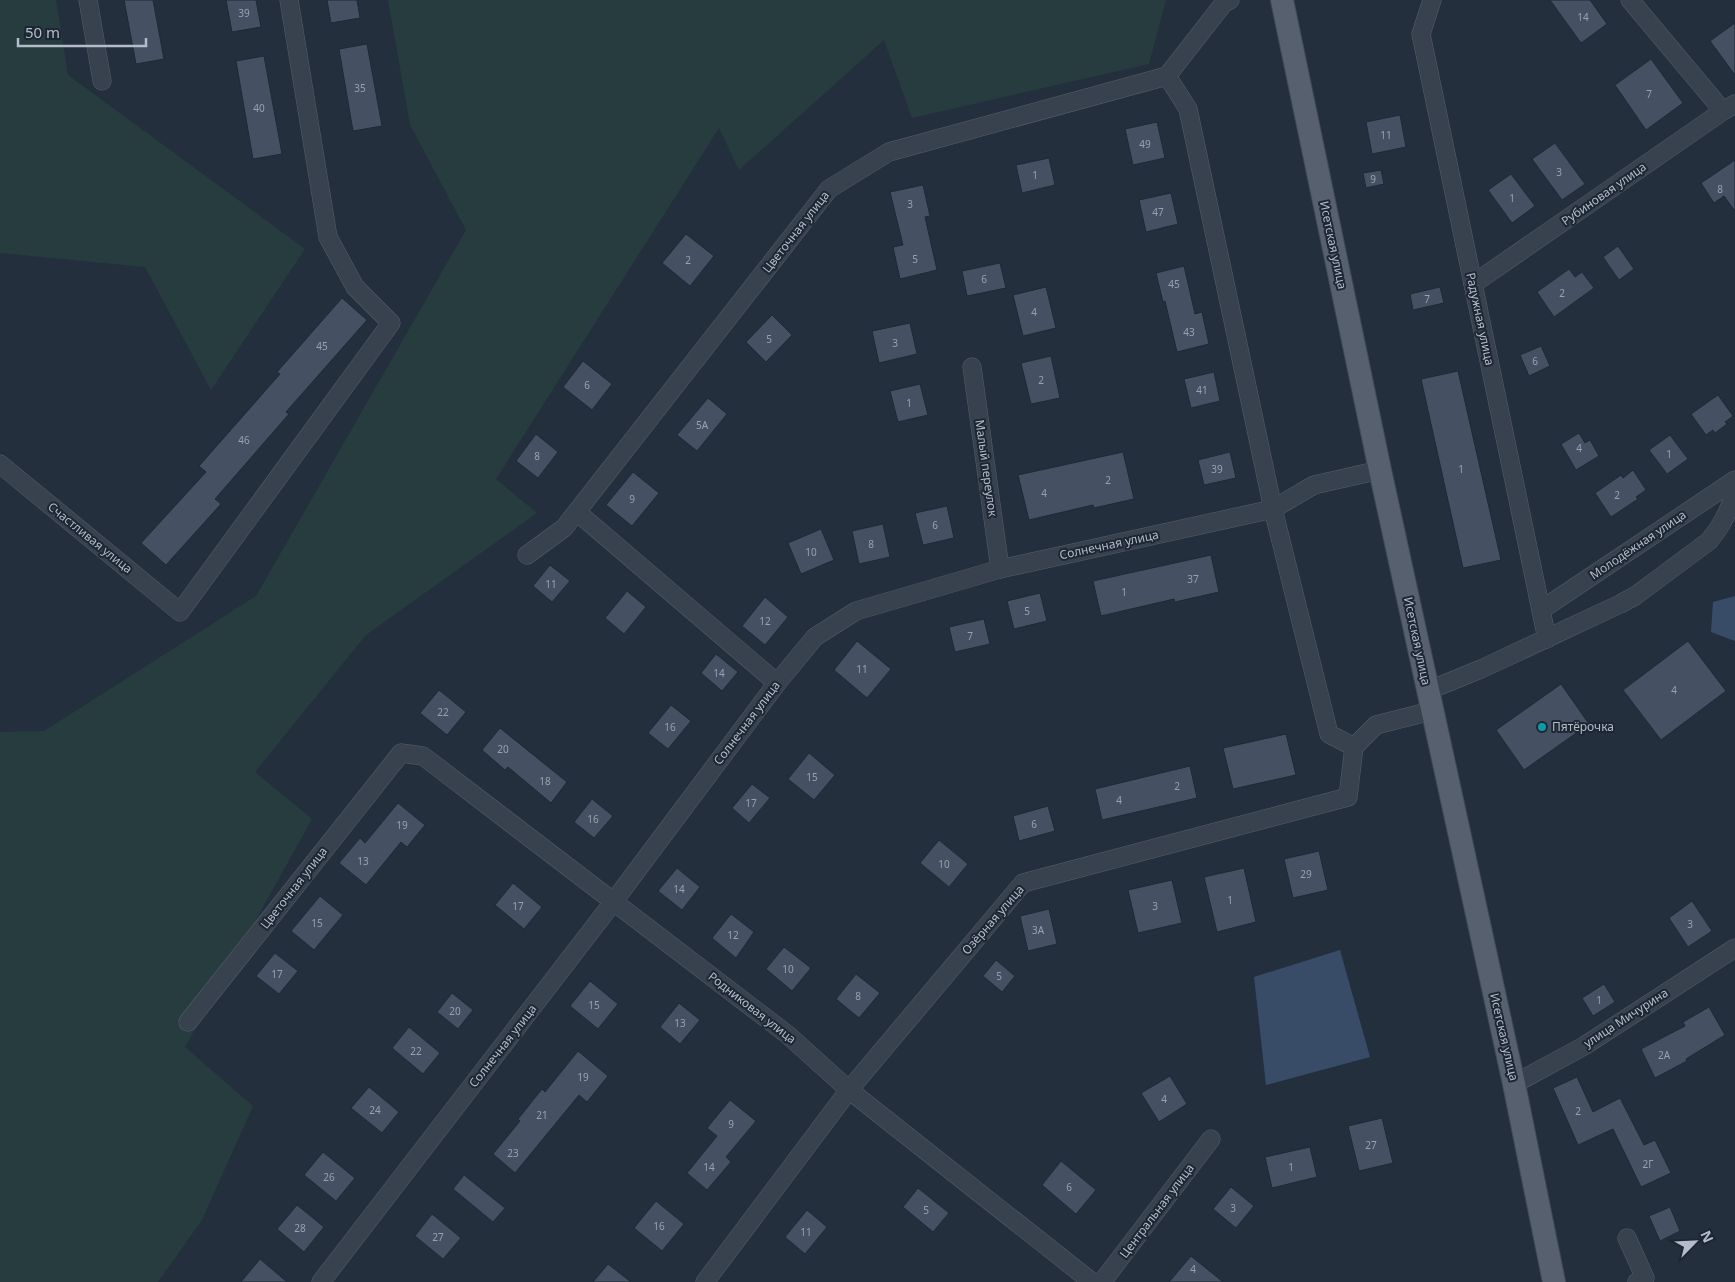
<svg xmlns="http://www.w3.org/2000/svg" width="1735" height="1282" viewBox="0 0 1735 1282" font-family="'Noto Sans',sans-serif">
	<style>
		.green { fill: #263c3f }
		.water { fill: #394c67 }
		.building { fill: #455162; stroke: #1f2835 }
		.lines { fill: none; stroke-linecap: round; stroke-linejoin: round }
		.minor-casing { stroke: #565f6c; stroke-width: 19 }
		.major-casing { stroke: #414a57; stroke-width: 24 }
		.minor { stroke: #38414e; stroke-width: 18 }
		.major { stroke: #56606e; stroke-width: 22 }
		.culture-dot { fill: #0f9aa8; stroke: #1d2633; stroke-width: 2 }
		.labels { text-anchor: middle; stroke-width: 4; stroke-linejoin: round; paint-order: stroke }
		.number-label { font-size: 10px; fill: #98a1af }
		.street-label { font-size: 12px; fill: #b4bcc9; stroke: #1d2633 }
		.poi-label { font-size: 12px; fill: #b4bcc9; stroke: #1d2633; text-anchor: start }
	</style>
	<rect width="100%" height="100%" fill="#242f3e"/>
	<g class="green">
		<polygon points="0,0 56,0 68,75 305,249 211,390 145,267 0,253"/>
		<polygon points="388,0 1166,0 1149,64 912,118 884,40 739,170 719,128 496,479 537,513 366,635 255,772 312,819 185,1047 253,1106 202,1220 158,1282 0,1282 0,732 44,731 256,596 466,230 410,125"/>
	</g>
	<g class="water">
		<polygon points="1735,596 1735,641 1711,632 1713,602"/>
		<polygon points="1340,950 1370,1057 1266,1085 1254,977"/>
	</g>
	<g class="building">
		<polygon points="124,0 153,0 164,59 136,64"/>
		<polygon points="226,0 256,0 261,27 232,32"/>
		<polygon points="327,0 357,0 360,18 331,23"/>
		<polygon points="1550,0 1590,0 1607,24 1581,43"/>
		<polygon points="1735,23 1735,75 1710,41"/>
		<polygon points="367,44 382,126 353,131 339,49"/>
		<polygon points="264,56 282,154 253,159 236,61"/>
		<polygon points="1651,59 1683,103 1646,130 1615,85"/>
		<polygon points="1400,115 1406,147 1372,154 1366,122"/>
		<polygon points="1157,122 1165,158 1133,165 1125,129"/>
		<polygon points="1555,143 1585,184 1562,200 1532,159"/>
		<polygon points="1049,158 1055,185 1022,193 1016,165"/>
		<polygon points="1735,160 1735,211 1724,196 1714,203 1701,183"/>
		<polygon points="1381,170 1384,184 1366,188 1363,173"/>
		<polygon points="1511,174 1535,206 1512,223 1488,190"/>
		<polygon points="923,185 930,216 925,217 937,270 900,279 893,247 903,245 890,192"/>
		<polygon points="1171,193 1178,224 1146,232 1139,200"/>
		<polygon points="686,234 714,256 690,286 662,263"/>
		<polygon points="1618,246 1634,269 1619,280 1603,257"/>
		<polygon points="1000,263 1006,288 967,296 962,271"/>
		<polygon points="1184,266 1195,314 1202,312 1209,344 1177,352 1165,301 1163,302 1156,273"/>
		<polygon points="1569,269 1575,277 1582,272 1594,288 1554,317 1537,292"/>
		<polygon points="1046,287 1056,328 1023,336 1013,295"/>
		<polygon points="1440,287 1444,303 1413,310 1410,294"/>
		<polygon points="342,298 367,320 286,412 289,414 215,499 221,504 166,565 141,543 206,472 199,466 280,374 277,372"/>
		<polygon points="772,315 792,335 766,362 746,342"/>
		<polygon points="910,323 917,354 879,363 872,331"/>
		<polygon points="1541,346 1550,366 1529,376 1520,355"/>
		<polygon points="1051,356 1060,398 1031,404 1021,363"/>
		<polygon points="583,361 612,384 592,410 563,387"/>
		<polygon points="1458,371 1501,560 1463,568 1421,379"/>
		<polygon points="1214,372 1220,401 1191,408 1184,379"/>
		<polygon points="920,384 928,415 898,422 890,391"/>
		<polygon points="1718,395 1733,416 1725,422 1727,424 1715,433 1713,430 1706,435 1691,414"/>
		<polygon points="708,398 727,414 697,451 677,435"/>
		<polygon points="1579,433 1585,443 1590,440 1599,456 1576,470 1561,444"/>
		<polygon points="536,434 558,452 538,478 516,461"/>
		<polygon points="1670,435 1688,459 1667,474 1649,450"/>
		<polygon points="1123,452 1134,499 1094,508 1093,505 1029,520 1018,475"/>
		<polygon points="1230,452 1236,478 1204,485 1198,460"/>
		<polygon points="1633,470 1646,490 1636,497 1638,499 1611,517 1595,493 1621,475 1623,478"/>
		<polygon points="633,472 659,493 632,526 606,505"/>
		<polygon points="947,506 954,538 923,545 915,513"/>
		<polygon points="883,524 890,557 859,564 852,531"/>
		<polygon points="821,529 834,560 801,574 788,543"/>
		<polygon points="1211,555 1219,592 1175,602 1174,599 1101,616 1093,581"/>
		<polygon points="550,565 570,581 552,602 533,586"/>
		<polygon points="627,591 646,607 624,634 605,618"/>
		<polygon points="1040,593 1047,621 1014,629 1007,601"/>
		<polygon points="765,597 788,617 765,645 742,626"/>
		<polygon points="984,619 990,644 955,652 949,627"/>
		<polygon points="857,641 891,669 867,698 834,670"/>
		<polygon points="1688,641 1726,691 1661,740 1623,690"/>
		<polygon points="716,654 738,672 722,691 701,673"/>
		<polygon points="1561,684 1589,724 1524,770 1496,730"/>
		<polygon points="439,690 466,712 447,735 420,713"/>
		<polygon points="671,705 691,721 668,749 648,733"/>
		<polygon points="500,728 567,782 551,803 508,767 505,770 482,750"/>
		<polygon points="1286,734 1296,775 1233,789 1223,748"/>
		<polygon points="809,753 835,775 814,800 788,779"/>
		<polygon points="1190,766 1197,798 1102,820 1095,789"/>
		<polygon points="752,784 770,798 749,823 732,808"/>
		<polygon points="592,799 613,816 594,838 574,822"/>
		<polygon points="398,803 425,825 407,847 401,842 366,885 339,863 360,838 365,843"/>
		<polygon points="1048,806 1055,831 1019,841 1013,816"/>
		<polygon points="939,840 968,864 949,887 920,863"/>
		<polygon points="1319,851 1328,890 1293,898 1284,859"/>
		<polygon points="677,868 700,887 682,910 658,891"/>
		<polygon points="1244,868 1256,922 1217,932 1204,877"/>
		<polygon points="1172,880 1182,923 1138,933 1128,890"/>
		<polygon points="513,883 542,907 524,929 495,905"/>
		<polygon points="320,896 343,915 314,950 291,931"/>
		<polygon points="1692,901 1712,931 1688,947 1669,918"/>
		<polygon points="1049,909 1057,944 1028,951 1020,916"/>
		<polygon points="731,914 754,932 736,958 712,938"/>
		<polygon points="784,947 811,968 792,991 766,969"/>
		<polygon points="275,953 298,971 279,994 256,976"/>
		<polygon points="996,960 1015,976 1002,992 983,976"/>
		<polygon points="856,974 880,993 859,1018 836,999"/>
		<polygon points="590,981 618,1004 598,1029 570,1006"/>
		<polygon points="1604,984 1615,1002 1593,1016 1582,998"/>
		<polygon points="452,993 473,1010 458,1029 437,1012"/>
		<polygon points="679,1003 700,1020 680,1044 660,1027"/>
		<polygon points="1709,1007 1725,1035 1686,1059 1687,1061 1655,1078 1641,1049 1685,1026 1683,1022"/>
		<polygon points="409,1027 440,1053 423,1074 392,1048"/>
		<polygon points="578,1051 608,1076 587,1102 579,1095 515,1173 493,1154 520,1121 518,1119 542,1089 545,1092"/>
		<polygon points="1170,1076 1187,1104 1159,1122 1141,1093"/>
		<polygon points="1577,1077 1593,1112 1620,1098 1644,1145 1655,1140 1671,1173 1641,1187 1613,1129 1578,1145 1553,1088"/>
		<polygon points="369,1087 399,1112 382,1133 351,1108"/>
		<polygon points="730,1100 756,1121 726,1157 731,1162 707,1190 687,1173 717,1136 707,1128"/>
		<polygon points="1382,1118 1393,1163 1359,1171 1348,1126"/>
		<polygon points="1310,1147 1317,1177 1272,1188 1265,1157"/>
		<polygon points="323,1152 355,1178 336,1201 304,1175"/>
		<polygon points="1061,1161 1096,1190 1076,1214 1042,1185"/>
		<polygon points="464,1175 505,1208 493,1222 453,1189"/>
		<polygon points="1231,1187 1254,1206 1236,1228 1213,1209"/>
		<polygon points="918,1188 949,1213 933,1232 903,1207"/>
		<polygon points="656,1201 684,1224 662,1251 634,1228"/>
		<polygon points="297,1205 324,1227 304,1252 277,1229"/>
		<polygon points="1670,1207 1680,1231 1660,1241 1649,1216"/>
		<polygon points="807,1210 827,1227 805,1254 785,1237"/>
		<polygon points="432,1214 461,1238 443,1259 415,1236"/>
		<polygon points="1191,1256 1223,1282 1169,1282"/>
		<polygon points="260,1259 287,1282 241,1282"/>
		<polygon points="608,1264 631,1282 593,1282"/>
	</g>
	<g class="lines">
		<g class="minor-casing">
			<g id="minor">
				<polyline points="88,0 102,81"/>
				<polyline points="1432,0 1421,34 1547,639"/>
				<polyline points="1630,0 1723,111"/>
				<polyline points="1167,76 1188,109 1273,509 1329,734 1354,747"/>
				<polyline points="1473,284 1723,111 1735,104"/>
				<polyline points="972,367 1000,569"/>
				<polyline points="0,464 180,612 391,323 355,287 328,237 289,0"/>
				<polyline points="577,512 777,683"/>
				<polyline points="527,555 564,528 829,189 889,152 1167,76 1224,3 1230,0"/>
				<polyline points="1541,610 1735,480"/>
				<path d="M1427,691L1481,669L1620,604L1635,596L1709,541C1722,526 1728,512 1735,493"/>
				<polyline points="188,1022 401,753 423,756 788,1035 849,1090 1092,1282"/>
				<polyline points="1514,1084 1584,1046 1735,948"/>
				<polyline points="1627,1238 1645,1278 1637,1282"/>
				<polyline points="321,1282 614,901 777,683 815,637 856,611 1000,569 1273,509 1314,485 1380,470"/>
				<polyline points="705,1282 849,1090 1023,883 1348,797 1354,747 1376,725 1431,711"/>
				<polyline points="1102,1282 1211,1139"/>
			</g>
		</g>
		<g class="major-casing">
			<polyline id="major" points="1282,0 1380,470 1514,1084 1554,1282"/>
		</g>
		<use href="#minor" class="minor"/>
		<use href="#major" class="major"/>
	</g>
	<circle class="culture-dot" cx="1542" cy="727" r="5"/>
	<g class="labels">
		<g class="number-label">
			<text x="244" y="17">39</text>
			<text x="1583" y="21">14</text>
			<text x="360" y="92">35</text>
			<text x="1649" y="98">7</text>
			<text x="259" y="112">40</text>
			<text x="1386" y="139">11</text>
			<text x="1145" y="148">49</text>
			<text x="1559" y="176">3</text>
			<text x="1035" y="179">1</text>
			<text x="1373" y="183">9</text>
			<text x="1720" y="193">8</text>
			<text x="1512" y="202">1</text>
			<text x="910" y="208">3</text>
			<text x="1158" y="216">47</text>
			<text x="915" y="263">5</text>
			<text x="688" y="264">2</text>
			<text x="984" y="283">6</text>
			<text x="1174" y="288">45</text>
			<text x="1562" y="297">2</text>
			<text x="1427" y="303">7</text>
			<text x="1034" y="316">4</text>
			<text x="1189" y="336">43</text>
			<text x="769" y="343">5</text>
			<text x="895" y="347">3</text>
			<text x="322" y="350">45</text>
			<text x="1535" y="365">6</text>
			<text x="1041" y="384">2</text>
			<text x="587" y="389">6</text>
			<text x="1202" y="394">41</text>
			<text x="909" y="407">1</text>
			<text x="702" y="429">5А</text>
			<text x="244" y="444">46</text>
			<text x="1579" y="452">4</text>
			<text x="1669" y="458">1</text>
			<text x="537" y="460">8</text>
			<text x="1217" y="473">39</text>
			<text x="1461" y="473">1</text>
			<text x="1108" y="484">2</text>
			<text x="1044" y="497">4</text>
			<text x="1617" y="499">2</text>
			<text x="632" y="503">9</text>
			<text x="935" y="529">6</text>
			<text x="871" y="548">8</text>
			<text x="811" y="556">10</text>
			<text x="1193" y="583">37</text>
			<text x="551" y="588">11</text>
			<text x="1124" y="596">1</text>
			<text x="1027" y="615">5</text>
			<text x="765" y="625">12</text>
			<text x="970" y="640">7</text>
			<text x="862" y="673">11</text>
			<text x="719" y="677">14</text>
			<text x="1674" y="694">4</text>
			<text x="443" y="716">22</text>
			<text x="670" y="731">16</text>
			<text x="503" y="753">20</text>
			<text x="812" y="781">15</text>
			<text x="545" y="785">18</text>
			<text x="1177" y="790">2</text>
			<text x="1119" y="804">4</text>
			<text x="751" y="807">17</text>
			<text x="593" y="823">16</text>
			<text x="1034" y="828">6</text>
			<text x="402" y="829">19</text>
			<text x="363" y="865">13</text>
			<text x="944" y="868">10</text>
			<text x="1306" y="878">29</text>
			<text x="679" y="893">14</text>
			<text x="1230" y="904">1</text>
			<text x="518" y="910">17</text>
			<text x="1155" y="910">3</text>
			<text x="317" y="927">15</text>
			<text x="1690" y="928">3</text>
			<text x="1038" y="934">3А</text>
			<text x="733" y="939">12</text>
			<text x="788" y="973">10</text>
			<text x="277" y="978">17</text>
			<text x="999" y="980">5</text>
			<text x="858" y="1000">8</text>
			<text x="1599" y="1004">1</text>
			<text x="594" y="1009">15</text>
			<text x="455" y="1015">20</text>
			<text x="680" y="1027">13</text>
			<text x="416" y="1055">22</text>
			<text x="1664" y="1059">2А</text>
			<text x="583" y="1081">19</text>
			<text x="1164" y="1103">4</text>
			<text x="375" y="1114">24</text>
			<text x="1578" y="1115">2</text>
			<text x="542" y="1119">21</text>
			<text x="731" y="1128">9</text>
			<text x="1371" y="1149">27</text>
			<text x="513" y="1157">23</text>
			<text x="1648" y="1168">2Г</text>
			<text x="709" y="1171">14</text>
			<text x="1291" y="1171">1</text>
			<text x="329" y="1181">26</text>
			<text x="1069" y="1191">6</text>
			<text x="1233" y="1212">3</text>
			<text x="926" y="1214">5</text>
			<text x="659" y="1230">16</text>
			<text x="300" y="1232">28</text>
			<text x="806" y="1236">11</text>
			<text x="438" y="1241">27</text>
			<text x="1193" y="1273">4</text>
		</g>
		<g class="street-label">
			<text transform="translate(1604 194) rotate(-35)" y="4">Рубиновая улица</text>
			<text transform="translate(796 232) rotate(-52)" y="4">Цветочная улица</text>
			<text transform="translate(1333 245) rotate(78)" y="4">Исетская улица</text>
			<text transform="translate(1480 319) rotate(78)" y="4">Радужная улица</text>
			<text transform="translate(986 468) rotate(82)" y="4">Малый переулок</text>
			<text transform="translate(90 538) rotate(39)" y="4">Счастливая улица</text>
			<text transform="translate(1109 545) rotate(-12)" y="4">Солнечная улица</text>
			<text transform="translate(1638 545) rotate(-34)" y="4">Молодёжная улица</text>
			<text transform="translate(1417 641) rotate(78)" y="4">Исетская улица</text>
			<text transform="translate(747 723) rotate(-53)" y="4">Солнечная улица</text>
			<text transform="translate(294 888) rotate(-52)" y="4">Цветочная улица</text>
			<text transform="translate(993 920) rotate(-49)" y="4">Озёрная улица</text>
			<text transform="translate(752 1008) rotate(38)" y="4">Родниковая улица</text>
			<text transform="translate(1626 1018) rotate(-33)" y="4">улица Мичурина</text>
			<text transform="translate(1504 1037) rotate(77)" y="4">Исетская улица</text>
			<text transform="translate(503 1046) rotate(-52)" y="4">Солнечная улица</text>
			<text transform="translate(1157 1211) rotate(-53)" y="4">Центральная улица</text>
		</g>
		<g class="poi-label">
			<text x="1552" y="731">Пятёрочка</text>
		</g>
	</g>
	<g transform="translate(1695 1242) rotate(66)" stroke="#1d2633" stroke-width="4" paint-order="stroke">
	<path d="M0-4L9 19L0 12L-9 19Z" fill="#b4bcc9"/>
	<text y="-8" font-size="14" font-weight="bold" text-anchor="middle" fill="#b4bcc9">N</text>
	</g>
	<path d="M18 38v8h128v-8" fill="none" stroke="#b4bcc9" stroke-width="2.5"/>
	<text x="25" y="38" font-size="15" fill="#b4bcc9" stroke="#1d2633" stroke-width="4" paint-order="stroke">50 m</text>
</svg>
